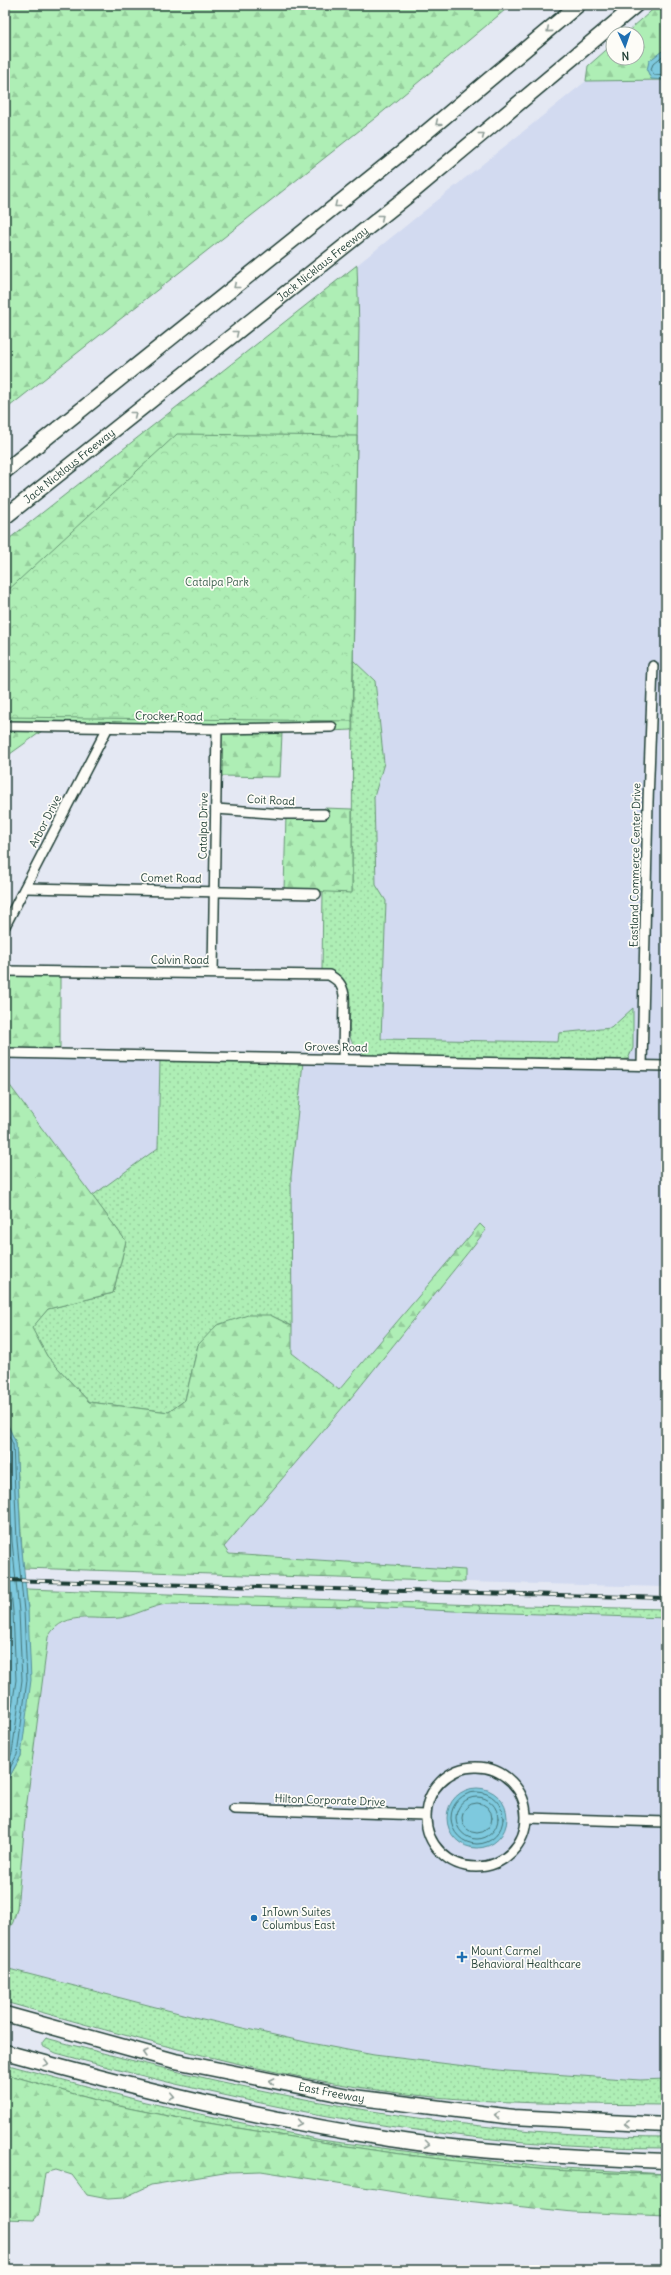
<svg xmlns="http://www.w3.org/2000/svg" width="671" height="2275" viewBox="0 0 671 2275" font-family="Delius,sans-serif">
	<style>
		.built { fill: #d2daf0 }
		.grass { fill: url(#grass-dots); stroke: #669674 }
		.forest { fill: url(#forest-firs); stroke: #669674 }
		.park { fill: url(#park-crowns); stroke: #669674 }
		.water { fill: #7ec9de; stroke: #58919a }
		.lines { fill: none; stroke-linecap: round; stroke-linejoin: round }
		.shore { stroke: #457578; stroke-width: 1 }
		.minor-casing { stroke: #1f3d34; stroke-width: 12 }
		.highway-casing { stroke: #1f3d34; stroke-width: 17 }
		.minor { stroke: #fdfcf7; stroke-width: 9 }
		.highway { stroke: #fdfcf7; stroke-width: 14 }
		.rail-casing { stroke: #1f3d34; stroke-width: 4 }
		.rail { stroke: #fdfcf7; stroke-width: 2.5; stroke-dasharray: 8; stroke-linecap: butt }
		.oneway { stroke: #8e9c96 }
		.poi-dot { fill: #1f6fb2; stroke: #fdfcf7; stroke-width: 1.5 }
		.labels { text-anchor: middle; stroke-width: 3.5; stroke-linejoin: round; paint-order: stroke }
		.street-label { font-size: 11px; fill: #1f3d34; stroke: #fdfcf7 }
		.park-label { font-size: 11px; fill: #3c604e; stroke: #fdfcf7 }
		.poi-label { font-size: 11px; fill: #1f3d34; stroke: #fdfcf7; text-anchor: start }
	</style>
	<defs>
		<pattern id="grass-dots" width="8" height="8" patternUnits="userSpaceOnUse"><rect width="8" height="8" fill="#aeeeb5"/><path d="M2 2h.1M6 6h.1" fill="none" stroke="#95cd9c" stroke-width="1.8" stroke-linecap="round"/></pattern>
		<pattern id="forest-firs" width="22" height="20" patternUnits="userSpaceOnUse"><rect width="22" height="20" fill="#aeeeb5"/><path d="M5 1l3.5 6h-7zM16 11l3.5 6h-7z" fill="#95cd9c"/></pattern>
		<pattern id="park-crowns" width="20" height="18" patternUnits="userSpaceOnUse"><rect width="20" height="18" fill="#aeeeb5"/><path d="M2 6a3 3 0 1 1 6 0M12 15a3 3 0 1 1 6 0" fill="none" stroke="#95cd9c"/></pattern>
	</defs>
	<rect width="100%" height="100%" fill="#e4e8f3"/>
	<filter id="ink" filterUnits="userSpaceOnUse"><feTurbulence type="fractalNoise" baseFrequency=".025" numOctaves="2"/><feDisplacementMap in="SourceGraphic" scale="8" xChannelSelector="R" yChannelSelector="G"/><feConvolveMatrix kernelMatrix="1 2 1 2 8 2 1 2 1" color-interpolation-filters="sRGB"/></filter>
	<g filter="url(#ink)">
		<g class="built">
			<polygon points="666,80 666,1587 465,1582 465,1571 229,1553 224,1547 355,1393 486,1230 480,1224 339,1390 292,1353 291,1177 303,1062 360,1053 370,1056 618,1061 633,1009 611,1028 559,1033 558,1042 381,1039 386,901 376,885 374,797 384,763 375,681 353,660 359,326 357,265 586,81"/>
			<polygon points="60,1056 160,1060 158,1148 92,1196 5,1079 5,1058"/>
			<polygon points="167,1604 362,1607 666,1618 666,2079 640,2080 507,2071 374,2055 310,2043 198,2018 5,1968 5,1937 17,1909 26,1810 48,1637 53,1628 72,1620 94,1617 124,1617 155,1606"/>
		</g>
		<g class="grass">
			<path d="M353,660L375,681L384,763L374,797L376,885L386,901L381,1039L558,1042L559,1033L611,1028L633,1008V1048L628,1059L618,1061L370,1056C323,1043 379,981 322,970L323,891L352,892Z"/>
			<polygon points="160,1060 303,1062 291,1177 292,1326 270,1315 198,1345 185,1400 169,1412 89,1402 47,1356 31,1328 48,1309 113,1293 126,1241 92,1196 158,1148"/>
			<polygon points="478,1605 666,1609 666,1618 477,1612 481,1609"/>
			<path d="M5,1968L198,2018L310,2043L374,2055L507,2071L640,2080L666,2079V2105C579,2104 492,2104 406,2094C270,2077 137,2039 5,2002V1987L8,1984L5,1977Z"/>
			<path d="M46,2038C249,2093 455,2136 666,2137V2148C459,2148 254,2108 56,2053L42,2046V2043Z"/>
			<path d="M5,2064L145,2102L321,2140L427,2154L546,2167L666,2174C533,2174 399,2156 268,2133C221,2125 174,2118 128,2108C87,2099 46,2085 5,2074Z"/>
		</g>
		<g class="forest">
			<polygon points="5,5 511,5 379,115 5,410"/>
			<polygon points="658,5 666,5 666,80 586,81 588,66 613,44 613,58 637,58 637,34 625,34"/>
			<polygon points="357,265 359,326 352,730 282,733 280,777 220,776 220,731 42,731 10,754 5,764 5,542"/>
			<polygon points="324,808 352,809 352,893 284,890 286,815 325,816"/>
			<polygon points="60,974 60,1049 5,1048 5,975"/>
			<polygon points="5,1079 126,1241 113,1293 48,1309 32,1328 47,1356 89,1402 169,1412 185,1400 198,1345 217,1325 248,1315 270,1315 292,1326 292,1353 339,1390 480,1224 486,1230 355,1393 224,1547 229,1554 465,1570 465,1582 23,1568 16,1443 5,1419"/>
			<path d="M26,1589L478,1605L481,1609L477,1612L362,1607L167,1604C152,1606 140,1613 125,1617C100,1623 65,1607 48,1637L26,1810L17,1909L13,1922L5,1937V1785L21,1756L28,1611Z"/>
			<path d="M5,2074C46,2085 87,2099 128,2108C174,2118 221,2125 268,2133C399,2156 533,2174 666,2174V2216L573,2212L427,2197L261,2171L230,2172L151,2185L123,2198L108,2199L87,2195L72,2175L56,2170L45,2173L39,2214L34,2220L5,2219Z"/>
		</g>
		<polygon class="park" points="177,434 357,436 352,721 5,717 5,593"/>
		<g class="water">
			<polygon points="666,48 666,80 651,79 647,70 649,61"/>
			<polygon points="5,1419 16,1443 21,1540 28,1611 31,1680 21,1756 5,1785"/>
			<circle cx="477" cy="1818" r="30"/>
		</g>
		<g class="lines">
			<g class="shore">
				<polyline points="666,53 653,64 651,69 654,75 666,76"/>
				<polyline points="5,1428 13,1444 17,1541 24,1611 27,1680 17,1755 5,1777"/>
				<polyline points="5,1440 8,1446 12,1541 19,1612 22,1680 12,1753 5,1767"/>
				<polyline points="5,1528 13,1612 16,1680 5,1754"/>
				<circle cx="477" cy="1818" r="26"/>
				<circle cx="477" cy="1818" r="21"/>
				<circle cx="477" cy="1818" r="15"/>
			</g>
			<g class="minor-casing">
				<g id="minor">
					<polyline points="5,726 217,729 332,727"/>
					<polyline points="216,809 284,814 324,814"/>
					<polyline points="25,888 316,894"/>
					<polyline points="5,926 108,727"/>
					<path d="M5,971L329,975C338,980 342,984 344,995L343,1059"/>
					<polyline points="213,972 217,729"/>
					<polyline points="5,1053 666,1066"/>
					<polyline points="642,1065 648,802 653,666"/>
					<circle cx="476" cy="1817" r="50"/>
					<polyline points="234,1809 425,1815"/>
					<polyline points="527,1818 666,1822"/>
				</g>
			</g>
			<g class="highway-casing">
				<g id="highway">
					<polyline points="5,471 399,155 578,5"/>
					<path id="s1" d="M5,517L415,190L636,5"/>
					<path id="s2" d="M5,2014L175,2061L353,2097L513,2117L666,2125"/>
					<path d="M5,2052C132,2087 260,2119 390,2139C481,2153 574,2157 666,2161"/>
				</g>
			</g>
			<use href="#minor" class="minor"/>
			<use href="#highway" class="highway"/>
			<g class="rail-casing">
				<polyline id="rail" points="5,1580 666,1598"/>
			</g>
			<use href="#rail" class="rail"/>
		</g>
		<defs><path id="oneway-chevron" d="M-2-3.5L2.5 0L-2 3.5" fill="none" stroke-width="1.6" stroke-linecap="round" stroke-linejoin="round"/></defs>
		<g class="oneway">
			<use href="#oneway-chevron" transform="translate(549 30) rotate(140)"/>
			<use href="#oneway-chevron" transform="translate(438 123) rotate(141)"/>
			<use href="#oneway-chevron" transform="translate(482 135) rotate(-39)"/>
			<use href="#oneway-chevron" transform="translate(337 205) rotate(141)"/>
			<use href="#oneway-chevron" transform="translate(381 217) rotate(-39)"/>
			<use href="#oneway-chevron" transform="translate(236 286) rotate(141)"/>
			<use href="#oneway-chevron" transform="translate(236 333) rotate(-39)"/>
			<use href="#oneway-chevron" transform="translate(134 414) rotate(-38)"/>
			<use href="#oneway-chevron" transform="translate(145 2053) rotate(-164)"/>
			<use href="#oneway-chevron" transform="translate(46 2063) rotate(15)"/>
			<use href="#oneway-chevron" transform="translate(272 2081) rotate(-169)"/>
			<use href="#oneway-chevron" transform="translate(172 2096) rotate(13)"/>
			<use href="#oneway-chevron" transform="translate(497 2115) rotate(-174)"/>
			<use href="#oneway-chevron" transform="translate(299 2123) rotate(11)"/>
			<use href="#oneway-chevron" transform="translate(627 2124) rotate(-178)"/>
			<use href="#oneway-chevron" transform="translate(427 2144) rotate(7)"/>
		</g>
	</g>
	<g class="poi-dot">
		<circle cx="254" cy="1918" r="4"/>
		<path d="M460 1951h4v4h4v4h-4v4h-4v-4h-4v-4h4z"/>
	</g>
	<g class="labels">
		<g class="street-label">
			<text dy="4" stroke="none"><textPath href="#s1" startOffset="406">Jack Nicklaus Freeway</textPath></text>
			<text dy="4" stroke="none"><textPath href="#s1" startOffset="82">Jack Nicklaus Freeway</textPath></text>
			<text transform="translate(169 716) rotate(1)" y="4">Crocker Road</text>
			<text transform="translate(271 800) rotate(3)" y="4">Coit Road</text>
			<text transform="translate(45 821) rotate(-63)" y="4">Arbor Drive</text>
			<text transform="translate(203 826) rotate(-89)" y="4">Catalpa Drive</text>
			<text transform="translate(635 865) rotate(-89)" y="4">Eastland Commerce Center Drive</text>
			<text transform="translate(171 878) rotate(1)" y="4">Comet Road</text>
			<text x="180" y="964">Colvin Road</text>
			<text transform="translate(336 1047) rotate(1)" y="4">Groves Road</text>
			<text transform="translate(330 1800) rotate(2)" y="4">Hilton Corporate Drive</text>
			<text dy="4" stroke="none"><textPath href="#s2" startOffset="336">East Freeway</textPath></text>
		</g>
		<g class="park-label">
			<text x="217" y="586">Catalpa Park</text>
		</g>
		<g class="poi-label">
			<text x="262" y="1916">InTown Suites<tspan x="262" dy="13">Columbus East</tspan></text>
			<text x="471" y="1955">Mount Carmel<tspan x="471" dy="13">Behavioral Healthcare</tspan></text>
		</g>
	</g>
	<rect width="671" height="2275" fill="none" stroke="#fdfcf7" stroke-width="20"/>
	<rect x="10" y="10" width="651" height="2255" fill="none" stroke="#1f3d34" stroke-width="1.5" filter="url(#ink)"/>
	<g transform="translate(625 46) rotate(177)"><circle r="19" fill="#fdfcf7" stroke="#a4b0a9"/>
	<path d="M0-3L7 15L0 10L-7 15Z" fill="#1f6fb2"/>
	<text y="-6" font-size="11" font-weight="bold" text-anchor="middle" fill="#1f3d34">N</text>
	</g>
</svg>
